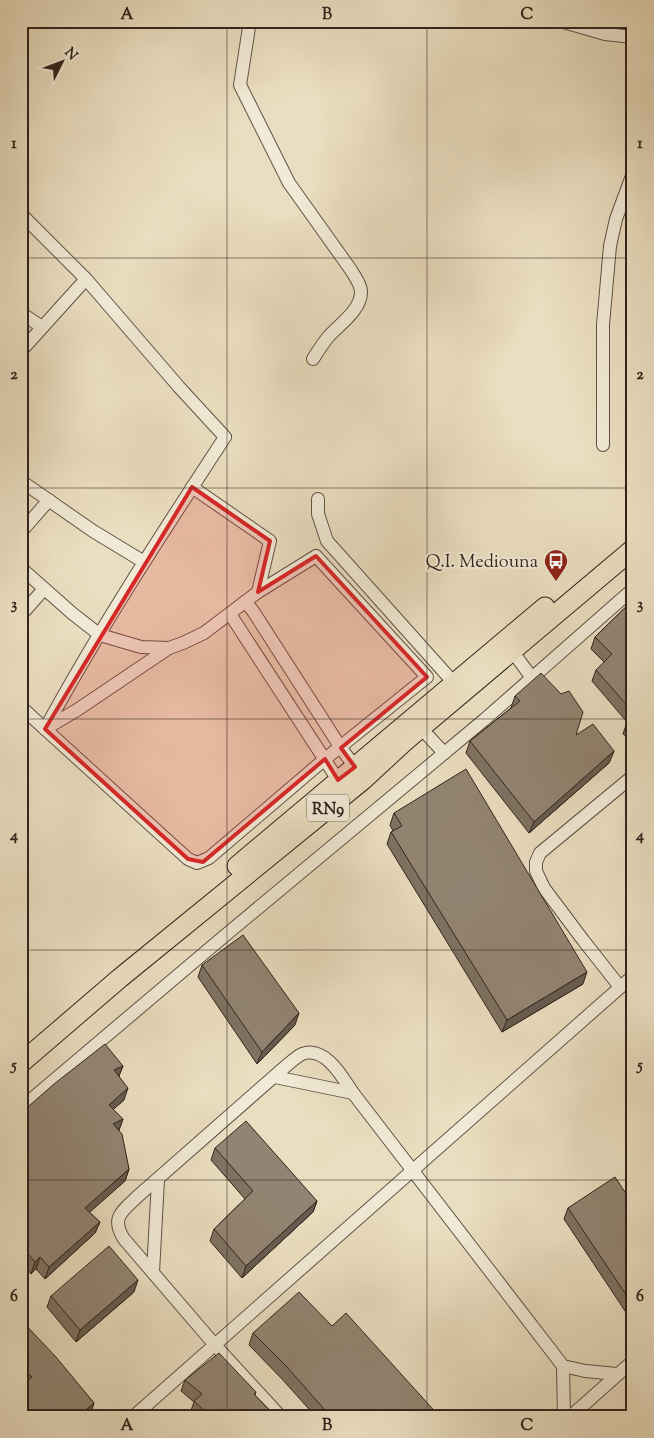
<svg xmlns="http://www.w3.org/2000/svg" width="654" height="1438" viewBox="0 0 654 1438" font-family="'Sorts Mill Goudy',serif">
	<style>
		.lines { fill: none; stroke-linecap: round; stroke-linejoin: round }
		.minor-casing { stroke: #605246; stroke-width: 14 }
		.highway-casing { stroke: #32231d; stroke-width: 21 }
		.minor { stroke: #f1ead6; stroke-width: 12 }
		.highway { stroke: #eadec0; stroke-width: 19 }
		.wall { fill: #7e7262; stroke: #32231d }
		.shaded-wall { fill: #665c50; stroke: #32231d }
		.building { fill: #928472; stroke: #32231d }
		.marked { fill: #d62828; fill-opacity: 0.2; stroke: #d62828; stroke-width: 4; stroke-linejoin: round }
		.grid { fill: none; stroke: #32231d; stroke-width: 1; stroke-opacity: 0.55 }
		.labels { text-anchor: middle; stroke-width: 4; stroke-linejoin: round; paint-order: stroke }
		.shield { fill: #f1ead6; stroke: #6b5f54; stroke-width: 1 }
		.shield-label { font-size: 16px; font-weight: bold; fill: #32231d }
		.poi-label { font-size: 18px; fill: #32231d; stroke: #f1ead6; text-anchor: end }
		.neatline { fill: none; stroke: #32231d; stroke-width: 2 }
		.grid-label { font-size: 16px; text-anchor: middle; font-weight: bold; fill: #32231d }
	</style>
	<rect width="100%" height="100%" fill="#eadec0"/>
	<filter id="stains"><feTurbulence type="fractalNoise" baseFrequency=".004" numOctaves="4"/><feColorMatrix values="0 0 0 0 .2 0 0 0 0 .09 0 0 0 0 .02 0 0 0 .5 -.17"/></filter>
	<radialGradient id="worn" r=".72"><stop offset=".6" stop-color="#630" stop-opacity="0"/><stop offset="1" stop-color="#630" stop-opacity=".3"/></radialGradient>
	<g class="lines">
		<g class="minor-casing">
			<g id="minor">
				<path d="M250,21L240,85L289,183L351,270C355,277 361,284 361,292C361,310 340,324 329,336C323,343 318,351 313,359"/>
				<polyline points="560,21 605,34 633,37"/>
				<path d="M21,214L86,279L179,387L225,437C163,532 100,628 45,729L77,710L169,648"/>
				<polyline points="21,313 42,327"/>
				<polyline points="21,351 86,279"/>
				<polyline points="603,445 603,325 610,246 616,219 633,173"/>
				<polyline points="21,481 93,531 144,562"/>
				<polyline points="192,487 270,541 258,592"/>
				<polyline points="318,499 318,514 327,541 454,683"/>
				<polyline points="21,532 49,500"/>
				<polyline points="21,568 73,614 100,635 141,647 169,648 183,643 204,633 258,592 316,556 427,677 325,759 209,858 197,863 188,859 178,850 21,707"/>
				<polyline points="244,603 248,605 253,611 341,748 355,767"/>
				<polyline points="230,614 338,780"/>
				<polyline points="21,615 44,589"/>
				<polyline points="513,652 532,678"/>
				<polyline points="421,728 444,753"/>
				<polyline points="620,987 583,940 544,888 536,871 536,862 540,853 633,776"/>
				<polyline points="275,1077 353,1093"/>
				<polyline points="21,1108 222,938 484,720 633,589"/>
				<polyline points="153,1272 158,1180"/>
				<polyline points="563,1366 564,1417"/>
				<polyline points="133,1417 633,976"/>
				<path d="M281,1417L214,1344L124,1239C110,1217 123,1211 138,1196L286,1066C291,1062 296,1057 302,1054C325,1045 343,1078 353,1093L563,1366L585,1371L617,1374"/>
				<polyline points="570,1417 633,1361"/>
			</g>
		</g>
		<g class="highway-casing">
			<g id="highway">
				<polyline points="237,866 545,607"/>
				<polyline points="21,1063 120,978 363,780 404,742 633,549"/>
			</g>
		</g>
		<use href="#minor" class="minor"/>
		<use href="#highway" class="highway"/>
	</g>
	<g class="wall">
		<polygon points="633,600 633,742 623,734 627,722 592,681 596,670 604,662 591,649 595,637"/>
		<polygon points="515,696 576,735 614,751 609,763 529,833 466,753 470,741 511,708"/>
		<polygon points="394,813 583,984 502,1032 387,844 391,832 393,831 390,825"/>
		<polygon points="202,965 295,1025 257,1064 198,977"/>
		<polygon points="123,1066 119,1076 124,1100 113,1109 123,1119 119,1130 129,1169 125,1181 89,1212 100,1222 95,1233 45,1279 36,1269 31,1274 21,1263 21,1113"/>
		<polygon points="215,1148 317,1201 313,1212 242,1278 210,1241 214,1229 245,1199 211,1160"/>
		<polygon points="633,1204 633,1323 564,1219 568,1208"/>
		<polygon points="134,1292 76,1342 47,1307 51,1296"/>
		<polygon points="21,1320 94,1403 90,1415 23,1385 21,1383"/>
		<polygon points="332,1326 440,1417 316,1417 282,1379 249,1345 253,1333"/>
		<polygon points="185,1380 256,1392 255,1395 276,1417 194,1417 190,1413 194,1402 181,1391"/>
	</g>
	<g class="shaded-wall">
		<polygon points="614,751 609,763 529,833 534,822"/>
		<polygon points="587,972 583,984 502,1032 507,1020"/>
		<polygon points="299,1013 295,1025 257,1064 262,1052"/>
		<polygon points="123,1066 118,1078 114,1070"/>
		<polygon points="128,1088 124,1100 105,1117 109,1105"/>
		<polygon points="123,1119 119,1130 113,1124"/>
		<polygon points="129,1169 125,1181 81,1220 85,1208"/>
		<polygon points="317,1201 313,1212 242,1278 246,1266"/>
		<polygon points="100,1222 95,1233 45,1279 49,1267"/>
		<polygon points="40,1257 36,1269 31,1274 35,1262"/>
		<polygon points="138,1280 134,1292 76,1342 80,1330"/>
		<polygon points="94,1403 90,1415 88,1417 78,1417"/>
	</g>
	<g class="building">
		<polygon points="633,600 633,712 596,670 612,654 595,637"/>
		<polygon points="541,673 561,694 569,691 583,712 576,735 593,724 614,751 534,822 470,741 520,701 515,696"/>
		<polygon points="633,716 633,727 627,722"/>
		<polygon points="466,769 587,972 507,1020 391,832 402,826 394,813"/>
		<polygon points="243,935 299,1013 262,1052 202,965"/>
		<polygon points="105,1044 123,1066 114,1070 128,1088 109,1105 123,1119 113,1124 122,1134 129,1169 85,1208 100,1222 49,1267 40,1257 35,1262 21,1246 21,1113 54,1084"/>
		<polygon points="246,1121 317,1201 246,1266 214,1229 253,1191 215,1148"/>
		<polygon points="615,1177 633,1204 633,1305 568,1208"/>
		<polygon points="109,1246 138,1280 80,1330 51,1296"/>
		<polygon points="299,1292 332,1326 346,1313 440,1417 331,1417 287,1367 253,1333"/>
		<polygon points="21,1320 56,1357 94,1403 78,1417 21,1417 21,1386 32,1377 21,1367"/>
		<polygon points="219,1353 256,1392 254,1394 276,1417 204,1417 207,1413 194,1401 202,1394 185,1380"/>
	</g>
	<path class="marked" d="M192,487L270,541L258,592L316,556L427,677L341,748L355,767L338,780L325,759L203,862L188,859L45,729Z"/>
	<path class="grid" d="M227,21V1417M427,21V1417M21,258H633M21,488H633M21,719H633M21,950H633M21,1180H633"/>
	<defs>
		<g id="bus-pin" transform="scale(1.25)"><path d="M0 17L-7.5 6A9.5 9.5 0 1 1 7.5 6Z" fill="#8f2418" stroke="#f1ead6"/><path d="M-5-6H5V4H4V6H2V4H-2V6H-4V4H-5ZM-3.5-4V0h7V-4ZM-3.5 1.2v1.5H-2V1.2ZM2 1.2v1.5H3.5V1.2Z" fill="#fff"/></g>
	</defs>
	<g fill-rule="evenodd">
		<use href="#bus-pin" x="556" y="561"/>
	</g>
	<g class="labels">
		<rect class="shield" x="307" y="794.5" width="42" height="27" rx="4"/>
		<g class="shield-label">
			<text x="328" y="814">RN9</text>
		</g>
		<g class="poi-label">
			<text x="538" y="567">Q.I. Mediouna</text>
		</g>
	</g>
	<rect width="654" height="1438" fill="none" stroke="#eadec0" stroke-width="55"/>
	<g transform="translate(62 62) rotate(48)" stroke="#f1ead6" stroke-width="4" paint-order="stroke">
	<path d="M0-4L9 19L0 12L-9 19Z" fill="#32231d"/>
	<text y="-8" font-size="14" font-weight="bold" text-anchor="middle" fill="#32231d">N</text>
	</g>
	<rect x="28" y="28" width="598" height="1382" class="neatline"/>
	<g class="grid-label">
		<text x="127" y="19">A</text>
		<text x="327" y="19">B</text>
		<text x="527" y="19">C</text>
		<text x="14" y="148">1</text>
		<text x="640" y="148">1</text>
		<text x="14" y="379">2</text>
		<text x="640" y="379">2</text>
		<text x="14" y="609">3</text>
		<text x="640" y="609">3</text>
		<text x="14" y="840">4</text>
		<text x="640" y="840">4</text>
		<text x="14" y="1070">5</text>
		<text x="640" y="1070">5</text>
		<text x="14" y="1301">6</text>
		<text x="640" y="1301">6</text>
		<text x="127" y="1430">A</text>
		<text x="327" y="1430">B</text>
		<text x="527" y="1430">C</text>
	</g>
	<rect width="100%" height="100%" filter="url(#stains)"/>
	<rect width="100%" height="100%" fill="url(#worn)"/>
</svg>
